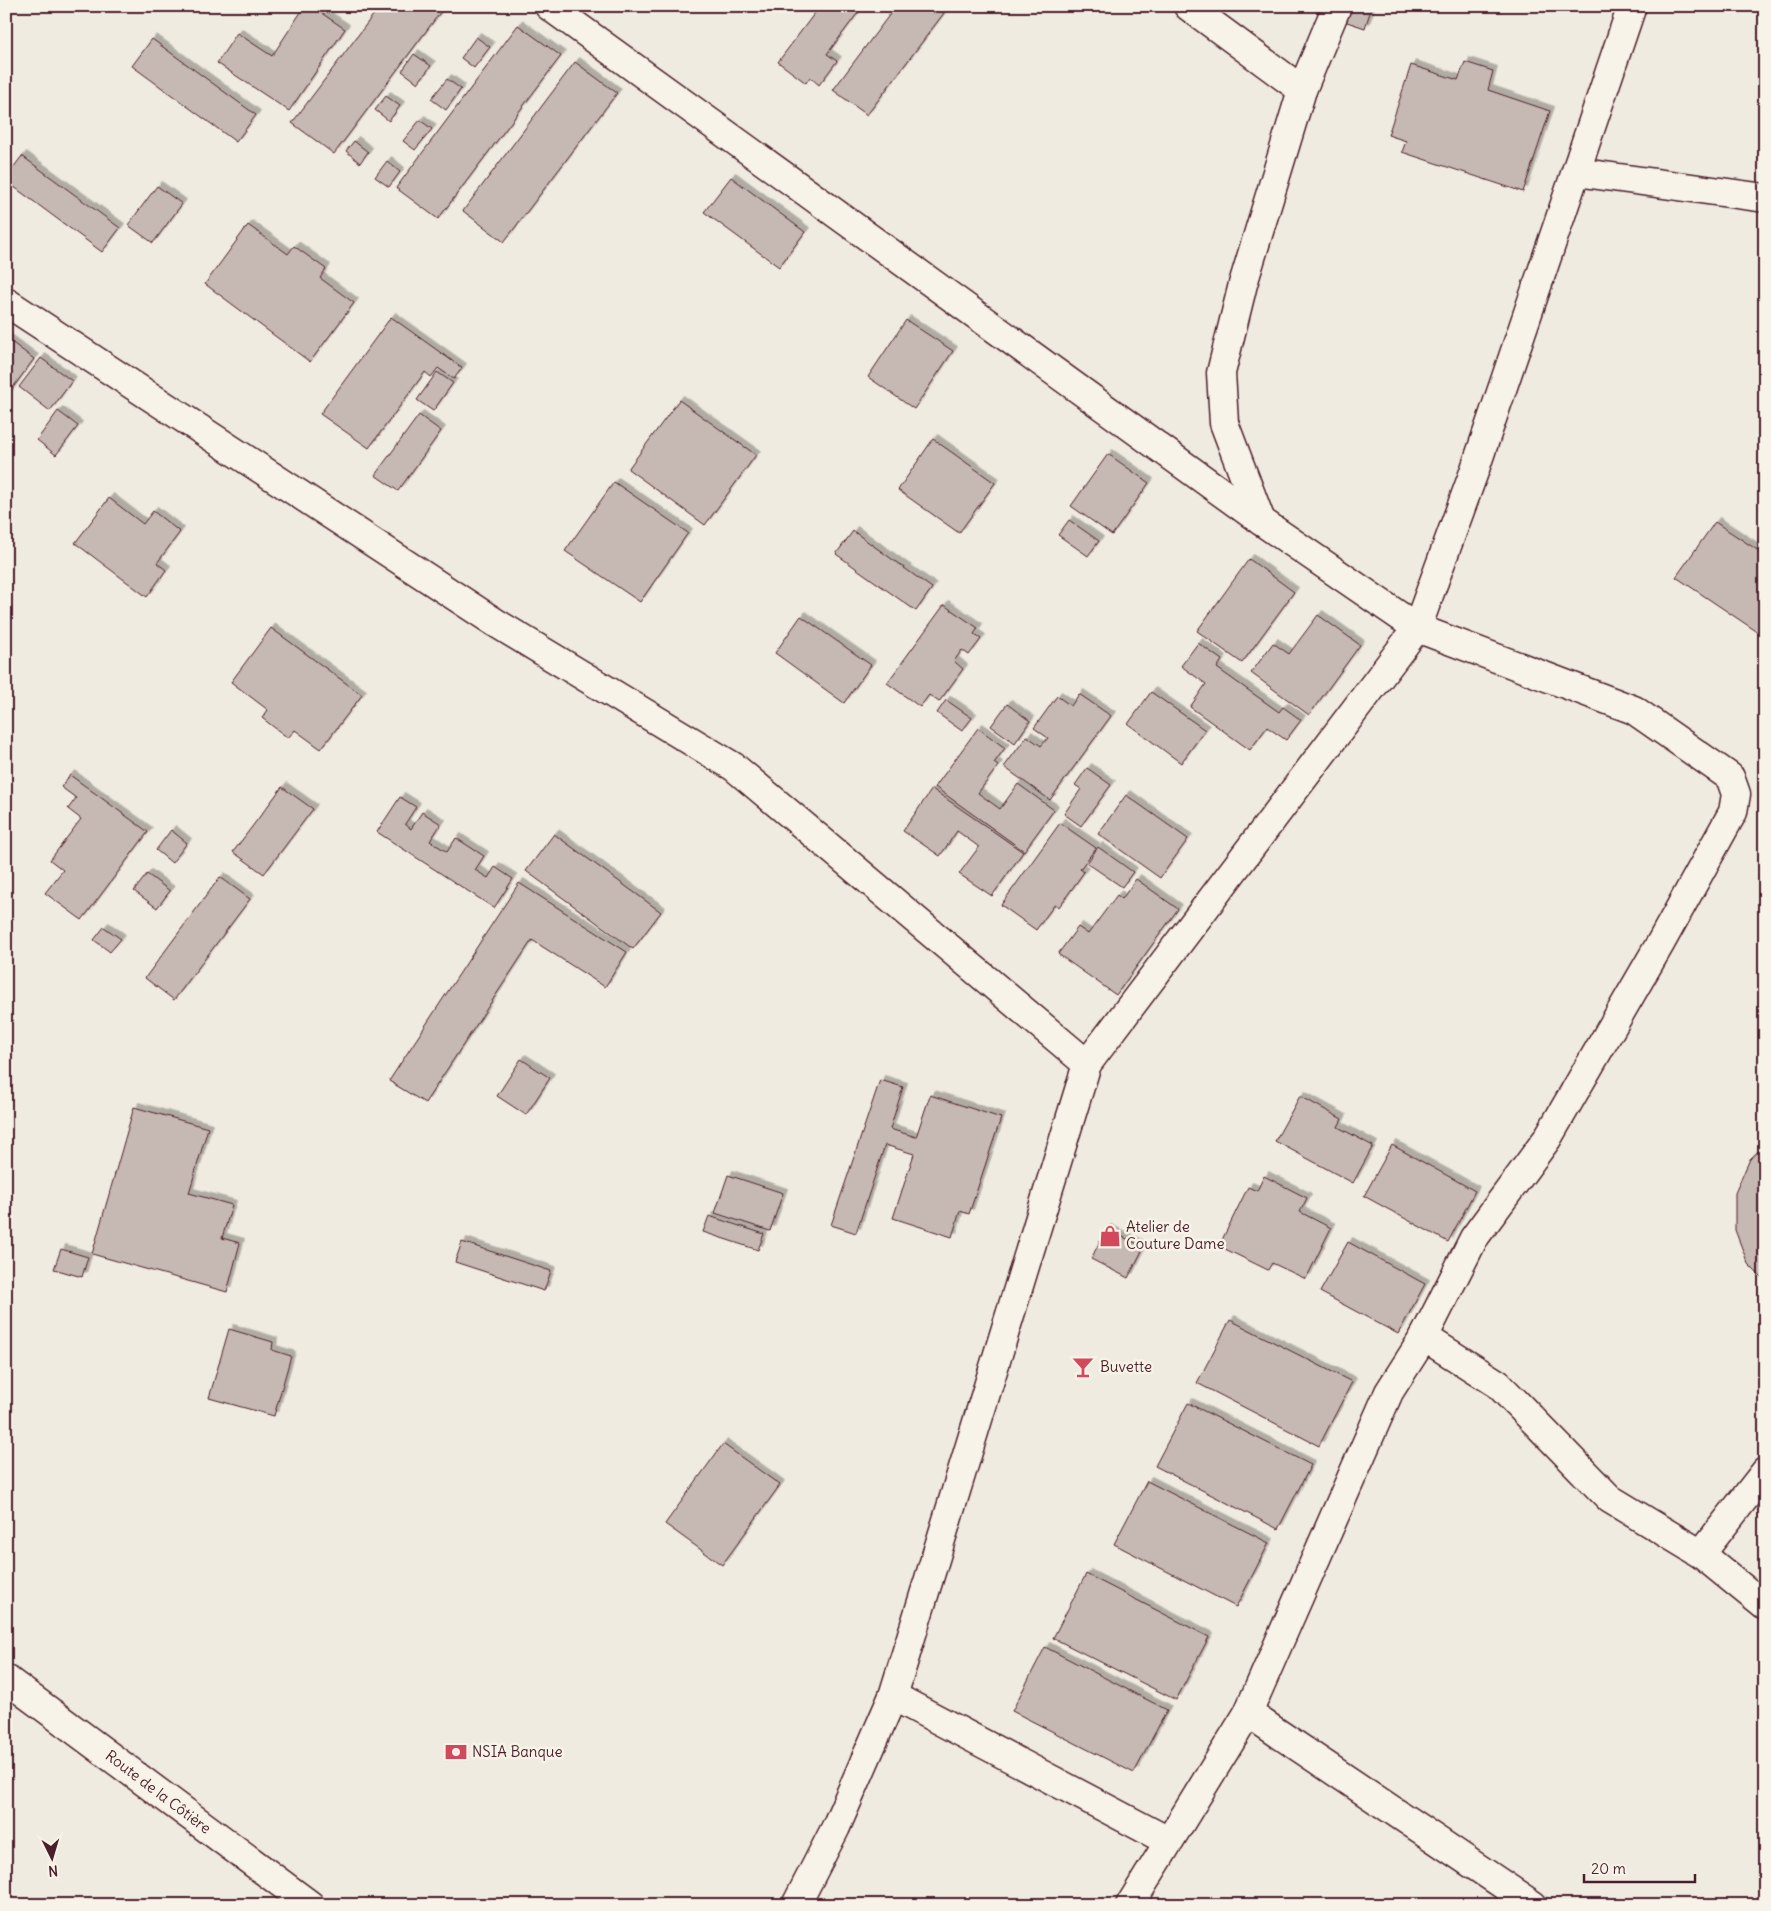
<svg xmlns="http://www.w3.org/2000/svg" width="1771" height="1911" viewBox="0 0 1771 1911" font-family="Delius,sans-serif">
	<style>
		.building { fill: #c6b8b3; stroke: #4a1f2b; filter: url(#shadow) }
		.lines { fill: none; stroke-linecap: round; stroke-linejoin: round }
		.minor-casing { stroke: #4a1f2b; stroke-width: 31 }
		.major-casing { stroke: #4a1f2b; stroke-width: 31 }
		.minor { stroke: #f7f3e8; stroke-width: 28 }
		.major { stroke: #f7f3e8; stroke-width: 28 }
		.labels { text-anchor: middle; stroke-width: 5; stroke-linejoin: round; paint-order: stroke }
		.poi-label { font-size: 15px; fill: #4a1f2b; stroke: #f7f3e8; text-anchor: start }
		.street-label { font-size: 15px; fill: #4a1f2b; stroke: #f7f3e8 }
	</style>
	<defs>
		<filter id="shadow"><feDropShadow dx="4.5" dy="-4.5" stdDeviation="0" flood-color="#0004"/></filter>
	</defs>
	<rect width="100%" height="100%" fill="#f0ebe0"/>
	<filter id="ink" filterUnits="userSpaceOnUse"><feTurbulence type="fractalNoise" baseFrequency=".02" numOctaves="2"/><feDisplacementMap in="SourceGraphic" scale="10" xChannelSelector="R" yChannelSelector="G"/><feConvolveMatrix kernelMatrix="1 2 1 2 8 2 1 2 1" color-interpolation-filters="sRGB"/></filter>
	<g filter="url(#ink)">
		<g class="building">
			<polygon points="305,6 311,6 345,29 289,111 217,63 237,33 272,56"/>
			<polygon points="380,6 445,6 334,154 292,123"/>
			<polygon points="820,6 863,6 827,54 837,61 819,85 810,77 806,83 778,62"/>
			<polygon points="896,6 935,6 944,13 867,115 833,90"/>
			<polygon points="1349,6 1372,6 1365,28 1344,21"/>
			<polygon points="518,25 561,56 438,219 396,188"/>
			<polygon points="476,37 490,47 474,68 461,58"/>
			<polygon points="152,39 256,115 236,142 132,66"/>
			<polygon points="414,54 431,66 418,83 402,71"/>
			<polygon points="575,62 617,93 504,242 463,211"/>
			<polygon points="1465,62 1493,71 1488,90 1550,111 1523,192 1402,152 1406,141 1388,135 1411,65 1458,80"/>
			<polygon points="447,79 461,89 446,110 431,99"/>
			<polygon points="386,96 400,106 389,121 375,110"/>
			<polygon points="420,120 432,129 415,150 403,141"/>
			<polygon points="354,141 368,152 360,163 346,151"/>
			<polygon points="22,156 120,228 102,252 6,181 6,177"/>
			<polygon points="387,161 400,172 389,187 375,177"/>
			<polygon points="731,177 805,232 779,267 704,212"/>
			<polygon points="157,186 182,204 153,243 128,225"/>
			<polygon points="248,225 288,254 294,246 326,269 320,278 354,303 310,362 205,284"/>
			<polygon points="391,317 462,368 454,379 438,368 431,377 425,372 369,448 320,414"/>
			<polygon points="906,320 953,351 914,409 868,377"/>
			<polygon points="6,338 34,359 6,397"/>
			<polygon points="41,358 72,381 50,411 19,387"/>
			<polygon points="437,372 453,383 433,411 417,400"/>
			<polygon points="679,400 756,455 705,525 628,469"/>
			<polygon points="58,411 78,426 56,455 37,440"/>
			<polygon points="419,415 441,431 398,491 375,475"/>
			<polygon points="933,439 995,483 959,533 898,490"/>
			<polygon points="1108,454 1149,483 1112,535 1071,506"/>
			<polygon points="614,482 688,533 640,602 565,551"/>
			<polygon points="109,498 143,524 153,511 180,532 157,563 166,570 147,597 75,543"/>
			<polygon points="1069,520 1099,541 1088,556 1058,535"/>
			<polygon points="1715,522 1765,555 1765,637 1676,577"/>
			<polygon points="853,531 932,588 916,611 836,554"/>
			<polygon points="1249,559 1294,592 1242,663 1197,631"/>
			<polygon points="944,605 978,628 974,634 981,639 969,655 962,650 954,661 963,669 939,702 929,695 920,707 887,683"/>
			<polygon points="1318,615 1360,645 1309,715 1251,673 1273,643 1289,654"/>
			<polygon points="801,616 871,665 844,703 775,653"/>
			<polygon points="271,628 362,695 321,749 295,730 288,738 262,718 268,710 231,682"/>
			<polygon points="1198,643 1222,660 1217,668 1279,712 1283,707 1301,720 1286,740 1267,727 1250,750 1190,707 1206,684 1181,666"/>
			<polygon points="1151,692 1205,730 1181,763 1128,724"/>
			<polygon points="1079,694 1111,716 1050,800 1004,767 1027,736 1041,746 1048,738 1034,728 1057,696 1071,706"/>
			<polygon points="946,700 972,718 962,731 937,713"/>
			<polygon points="1007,704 1030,721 1015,743 991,726"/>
			<polygon points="978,728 1005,748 994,763 998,766 978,793 1000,809 1018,784 1054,810 1024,851 935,787"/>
			<polygon points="1087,768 1111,785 1081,826 1064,814 1081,789 1075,785"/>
			<polygon points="70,775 148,832 82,920 45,893 63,870 50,860 81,819 68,809 76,798 61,787"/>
			<polygon points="282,787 313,809 264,874 233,852"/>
			<polygon points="932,789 1023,852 992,896 959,874 979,847 957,831 940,856 903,831"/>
			<polygon points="1126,795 1188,839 1160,878 1098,834"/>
			<polygon points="400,797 416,807 405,824 411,829 422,812 441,824 430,841 447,852 456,838 484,856 475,870 488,878 495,867 513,879 494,908 377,832"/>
			<polygon points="1060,823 1096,848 1080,869 1084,872 1059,907 1055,904 1036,930 1001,905"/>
			<polygon points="171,830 187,843 172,863 156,850"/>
			<polygon points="554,834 661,912 633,949 526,871"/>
			<polygon points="1098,847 1133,872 1122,887 1087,863"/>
			<polygon points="147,874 170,891 157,908 134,891"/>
			<polygon points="220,877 250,899 174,1000 145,978"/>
			<polygon points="1136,879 1178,909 1116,995 1058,954 1078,927 1088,934 1117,895 1122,899"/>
			<polygon points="519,883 627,952 605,987 532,940 425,1103 389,1081"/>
			<polygon points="104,927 121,939 110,952 94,940"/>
			<polygon points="521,1059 550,1078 526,1115 497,1096"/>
			<polygon points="880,1080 903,1087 890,1129 916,1137 930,1095 1001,1118 969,1214 960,1211 952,1237 893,1218 914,1154 885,1145 856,1233 831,1225"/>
			<polygon points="1300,1096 1342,1119 1338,1127 1373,1146 1353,1183 1275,1141"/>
			<polygon points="134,1107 208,1128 189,1193 232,1205 222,1238 240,1243 227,1292 92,1254"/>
			<polygon points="1392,1145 1475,1191 1448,1242 1364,1196"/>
			<polygon points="1765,1145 1765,1281 1748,1264 1735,1230 1735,1193 1750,1159"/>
			<polygon points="728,1175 783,1193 770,1231 715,1213"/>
			<polygon points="1264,1176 1307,1198 1300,1212 1331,1228 1306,1279 1272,1263 1268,1270 1219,1246 1248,1187 1257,1191"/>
			<polygon points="709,1216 764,1234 758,1250 703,1232"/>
			<polygon points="1106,1229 1144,1247 1128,1278 1091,1259"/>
			<polygon points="462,1242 551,1271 544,1291 455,1262"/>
			<polygon points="1348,1242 1425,1284 1398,1334 1320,1292"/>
			<polygon points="61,1249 88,1257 82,1277 54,1269"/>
			<polygon points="1230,1320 1352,1382 1319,1446 1197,1383"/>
			<polygon points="229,1329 273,1342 272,1350 291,1356 274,1416 209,1398"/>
			<polygon points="1188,1403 1311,1465 1278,1529 1155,1466"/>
			<polygon points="723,1444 780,1485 722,1565 665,1524"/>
			<polygon points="1147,1481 1269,1543 1236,1607 1114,1544"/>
			<polygon points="1086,1574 1209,1637 1176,1700 1053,1638"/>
			<polygon points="1045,1647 1167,1710 1134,1773 1012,1711"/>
		</g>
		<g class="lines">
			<g class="minor-casing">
				<g id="minor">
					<polyline points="549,6 1261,521 1417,628 1634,710 1730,777 1736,794 1733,812 1660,944 1547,1139 1474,1238 1424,1337"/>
					<polyline points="1188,6 1302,90"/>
					<polyline points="1576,172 1765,198"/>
					<polyline points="6,302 496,623 734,767 1087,1064"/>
					<polyline points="1261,521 1224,423 1221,373 1243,284 1302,90 1337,6"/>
					<polyline points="1701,1554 1765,1472"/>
					<polyline points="893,1696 1168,1841"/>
					<polyline points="1248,1713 1533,1905"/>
					<polyline points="796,1905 836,1827 893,1696 1087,1064 1417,628 1474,472 1632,6"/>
					<polyline points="1130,1905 1248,1713 1389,1392 1424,1337 1498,1384 1610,1499 1701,1554 1765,1606"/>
				</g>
			</g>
			<g class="major-casing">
				<polyline id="major" points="6,1679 310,1905"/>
			</g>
			<use href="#minor" class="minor"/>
			<use href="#major" class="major"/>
		</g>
	</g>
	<defs>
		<g id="shop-bare" transform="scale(1.725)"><path d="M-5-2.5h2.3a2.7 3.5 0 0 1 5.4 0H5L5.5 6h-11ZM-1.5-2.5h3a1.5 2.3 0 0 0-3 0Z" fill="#d1495b" stroke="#f7f3e8" stroke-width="2.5" paint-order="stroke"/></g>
		<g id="bar-bare" transform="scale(1.725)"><path d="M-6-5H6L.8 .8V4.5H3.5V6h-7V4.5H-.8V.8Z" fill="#d1495b" stroke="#f7f3e8" stroke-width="2.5" paint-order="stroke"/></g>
		<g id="bank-bare" transform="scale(1.725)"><path d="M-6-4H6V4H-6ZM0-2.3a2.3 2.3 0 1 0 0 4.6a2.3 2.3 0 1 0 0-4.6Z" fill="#d1495b" stroke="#f7f3e8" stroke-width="2.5" paint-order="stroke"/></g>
	</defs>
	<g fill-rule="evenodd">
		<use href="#shop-bare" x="1110" y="1236"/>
		<use href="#bar-bare" x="1083" y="1367"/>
		<use href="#bank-bare" x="456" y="1752"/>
	</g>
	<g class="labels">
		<g class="poi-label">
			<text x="1126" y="1232">Atelier de<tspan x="1126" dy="17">Couture Dame</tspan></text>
			<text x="1100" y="1372">Buvette</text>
			<text x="472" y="1757">NSIA Banque</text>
		</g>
		<g class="street-label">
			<text transform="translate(158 1792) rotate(37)" y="5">Route de la Côtière</text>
		</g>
	</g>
	<rect width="1771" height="1911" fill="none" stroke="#f7f3e8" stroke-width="25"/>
	<rect x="12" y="12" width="1746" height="1886" fill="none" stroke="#4a1f2b" stroke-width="2" filter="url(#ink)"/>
	<g transform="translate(52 1858) rotate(175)" stroke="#f7f3e8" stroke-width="4" paint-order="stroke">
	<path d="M0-4L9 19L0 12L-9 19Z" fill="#4a1f2b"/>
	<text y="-8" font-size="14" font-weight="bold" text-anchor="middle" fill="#4a1f2b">N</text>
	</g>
	<path d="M1584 1874v8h111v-8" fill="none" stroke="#4a1f2b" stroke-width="2.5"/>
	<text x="1591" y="1874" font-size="15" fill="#4a1f2b" stroke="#f7f3e8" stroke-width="4" paint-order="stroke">20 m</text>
</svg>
